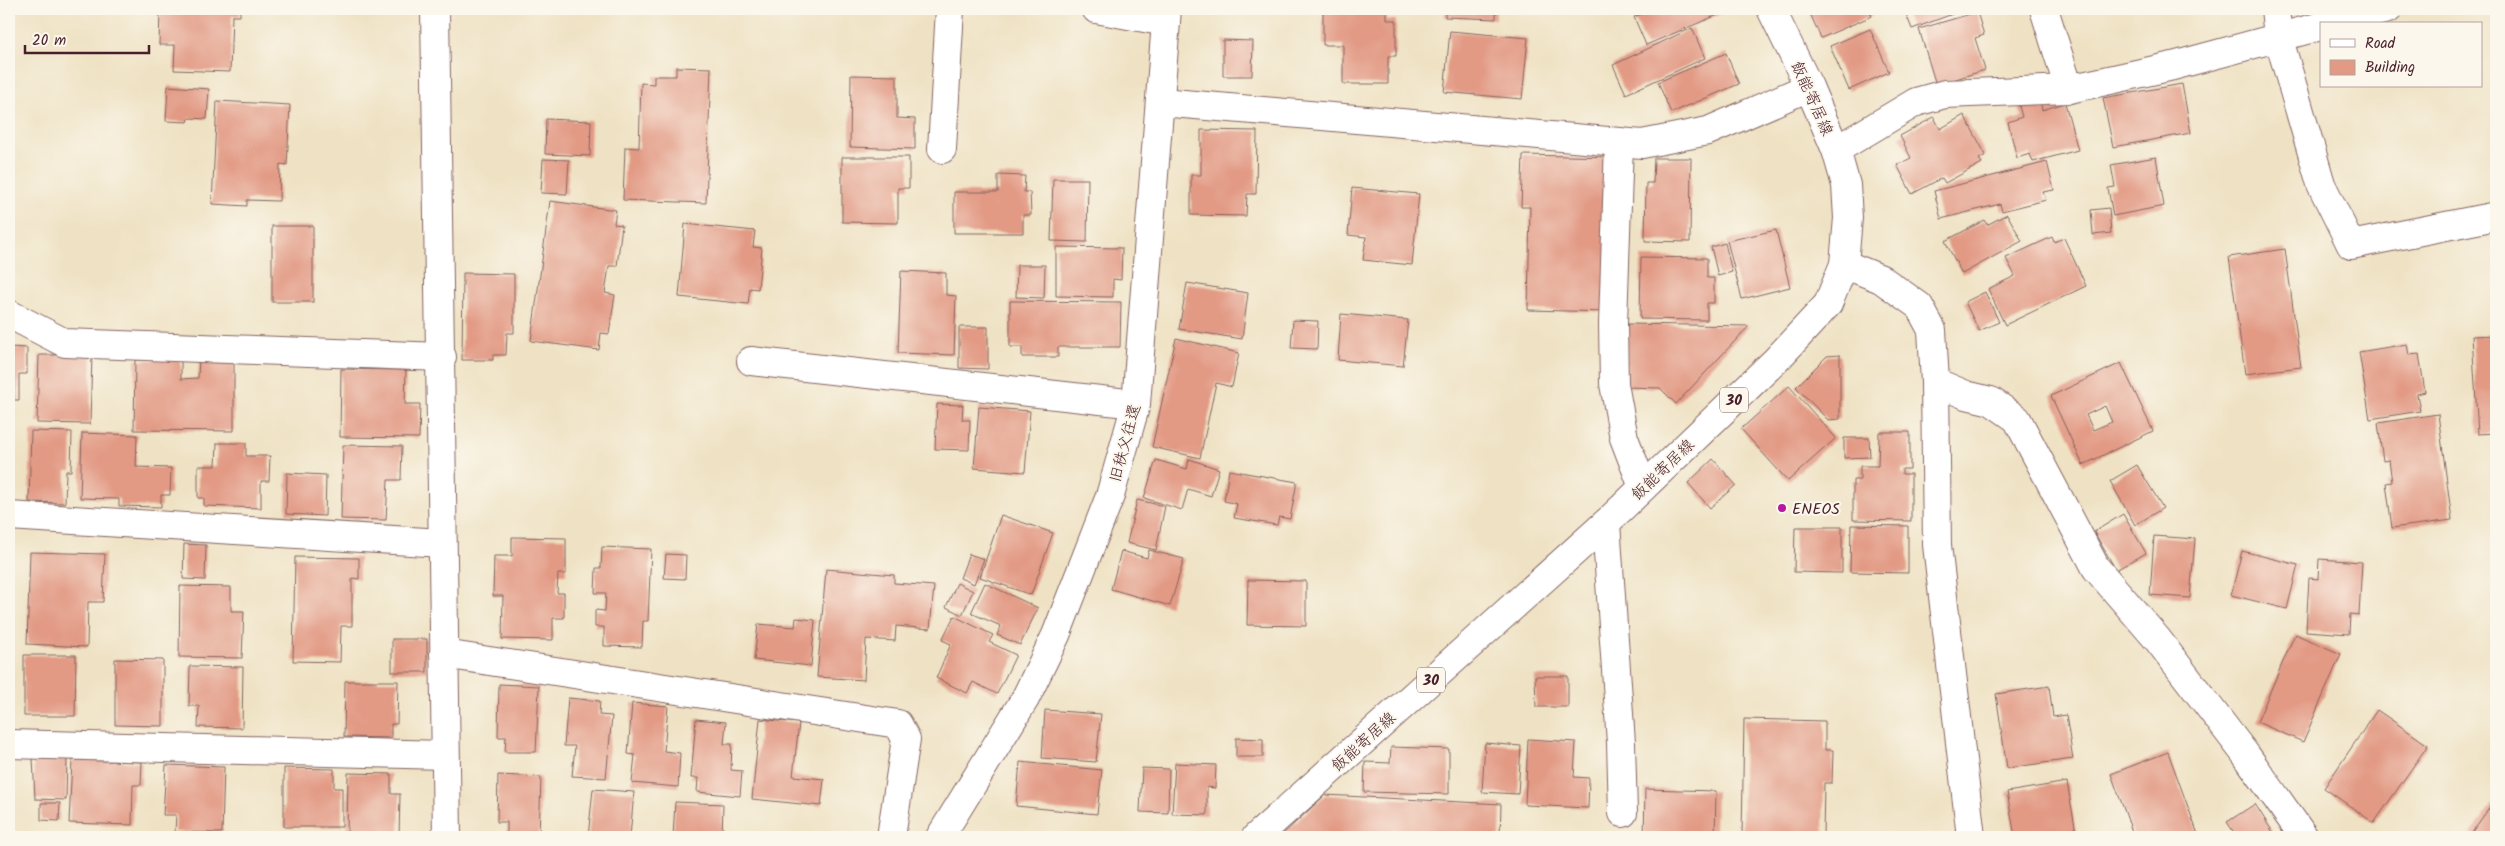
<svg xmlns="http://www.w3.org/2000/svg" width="2505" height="846" viewBox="0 0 2505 846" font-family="Kalam,'Klee One',sans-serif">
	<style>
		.building { fill: #e29a84; fill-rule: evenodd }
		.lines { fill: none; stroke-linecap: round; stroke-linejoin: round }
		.minor-casing { stroke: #846361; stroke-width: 30 }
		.major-casing { stroke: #846361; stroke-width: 30 }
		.minor { stroke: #fff; stroke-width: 28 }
		.major { stroke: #fff; stroke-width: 28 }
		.poi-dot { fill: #b5179e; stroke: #fbf7ec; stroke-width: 2 }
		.labels { text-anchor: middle; stroke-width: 4; stroke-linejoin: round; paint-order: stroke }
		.shield { fill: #fbf7ec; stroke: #7f6065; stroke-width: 1 }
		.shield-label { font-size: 15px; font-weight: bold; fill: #4a1f2b }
		.street-label { font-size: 16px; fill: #4a1f2b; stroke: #fbf7ec }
		.poi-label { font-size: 16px; fill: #4a1f2b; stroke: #fbf7ec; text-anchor: start }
	</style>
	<rect width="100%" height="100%" fill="#fbf7ec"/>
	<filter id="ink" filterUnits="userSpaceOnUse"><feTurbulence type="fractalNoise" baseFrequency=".02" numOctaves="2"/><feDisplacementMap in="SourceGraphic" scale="10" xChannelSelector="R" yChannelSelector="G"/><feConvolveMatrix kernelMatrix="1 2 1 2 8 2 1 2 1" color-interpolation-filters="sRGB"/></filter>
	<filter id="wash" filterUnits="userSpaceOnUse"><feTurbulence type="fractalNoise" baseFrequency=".0096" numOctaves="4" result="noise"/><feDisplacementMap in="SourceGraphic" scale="20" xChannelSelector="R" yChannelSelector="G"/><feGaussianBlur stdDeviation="1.12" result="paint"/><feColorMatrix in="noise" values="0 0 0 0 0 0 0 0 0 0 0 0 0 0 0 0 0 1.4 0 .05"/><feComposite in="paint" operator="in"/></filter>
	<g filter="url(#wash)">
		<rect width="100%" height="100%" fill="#efe2c4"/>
		<g id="blocks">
			<g class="building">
				<polygon points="160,9 240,9 240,16 232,16 230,72 174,70 175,45 159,45"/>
				<polygon points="1323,9 1387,9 1387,20 1396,20 1396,56 1388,56 1388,84 1343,84 1343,45 1323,45"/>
				<polygon points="1445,9 1496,9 1496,19 1445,17"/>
				<polygon points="1653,9 1732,9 1646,45 1634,17"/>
				<polygon points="1808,9 1869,9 1872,16 1821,38"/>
				<polygon points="1904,9 1966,9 1912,29"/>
				<polygon points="1977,12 1984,35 1975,38 1985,70 1936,85 1919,29"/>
				<polygon points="1692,28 1705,58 1626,94 1613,65"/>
				<polygon points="1870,29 1889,72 1849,90 1830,46"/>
				<polygon points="1450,31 1528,38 1522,99 1444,92"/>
				<polygon points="1223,40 1253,41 1252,76 1223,76"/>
				<polygon points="1726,53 1739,84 1671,113 1658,82"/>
				<polygon points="676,67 711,68 706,203 623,200 625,147 639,148 641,83 654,84 654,76 676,76"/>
				<polygon points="851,75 897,76 897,118 915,119 915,149 850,147"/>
				<polygon points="2182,84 2191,133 2113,147 2103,98"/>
				<polygon points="168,86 209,89 207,119 189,118 188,122 166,121"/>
				<polygon points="217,101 290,105 287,165 280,164 279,201 247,200 247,206 212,204"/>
				<polygon points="2040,101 2042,110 2065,103 2078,150 2033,162 2030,154 2017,158 2008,122 2022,117 2019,106"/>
				<polygon points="1964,115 1986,155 1979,159 1982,163 1945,183 1942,178 1912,194 1897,165 1911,158 1900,136 1934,117 1940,129"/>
				<polygon points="546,119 591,121 590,156 545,154"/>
				<polygon points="1201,130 1257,131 1256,194 1247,194 1246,216 1191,215 1191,175 1201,175"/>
				<polygon points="1523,155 1612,157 1608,312 1528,310 1530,207 1521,207"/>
				<polygon points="842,157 909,157 909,188 898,188 898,223 842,222"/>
				<polygon points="2156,157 2164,206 2113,216 2108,188 2115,187 2111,165"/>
				<polygon points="1654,158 1691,158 1690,242 1645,241 1646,183 1653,183"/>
				<polygon points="543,159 569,160 567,194 541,193"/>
				<polygon points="2047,162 2054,190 2043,192 2046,200 2002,211 2000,204 1941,219 1934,191"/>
				<polygon points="998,175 1025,176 1024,192 1030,192 1031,215 1023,215 1023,233 954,233 954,192 998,192"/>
				<polygon points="1053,179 1088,179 1087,242 1051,241"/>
				<polygon points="1352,188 1419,194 1412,265 1363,260 1366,237 1348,235"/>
				<polygon points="550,201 616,210 614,224 622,225 617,266 609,266 605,293 615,295 609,334 601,333 599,350 531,341"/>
				<polygon points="2109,208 2111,233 2093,235 2091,210"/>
				<polygon points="2007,214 2022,241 1962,274 1945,241 1985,220 1987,225"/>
				<polygon points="685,224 755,231 753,247 762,248 758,289 750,288 748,304 679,297"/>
				<rect x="272" y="226" width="41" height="76"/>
				<polygon points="1776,230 1790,287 1742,299 1727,241"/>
				<polygon points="2052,237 2054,242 2064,238 2086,286 2005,325 1988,289 2015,276 2006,258"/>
				<polygon points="1725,243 1732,272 1718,276 1711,247"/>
				<polygon points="1056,247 1122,248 1121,280 1113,279 1113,297 1056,296"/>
				<polygon points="2285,249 2301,367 2245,374 2229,257"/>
				<polygon points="1641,257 1707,258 1707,278 1714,278 1714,303 1707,303 1707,320 1640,319"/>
				<polygon points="1017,265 1045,265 1044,298 1016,297"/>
				<polygon points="901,271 946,273 946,295 956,296 954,355 898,353"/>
				<polygon points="463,273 514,274 514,333 507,333 506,355 493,355 493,360 462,360"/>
				<polygon points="1187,283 1248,293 1242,339 1179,329"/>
				<polygon points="1985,292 1999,322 1979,331 1965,302"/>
				<polygon points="1010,301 1121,302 1120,347 1058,347 1058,357 1022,357 1022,347 1010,347"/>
				<polygon points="1341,314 1408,320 1403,366 1338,360"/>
				<polygon points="1293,320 1318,321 1317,349 1291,348"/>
				<polygon points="1627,324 1749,326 1676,404 1660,388 1626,387"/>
				<polygon points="959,327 988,327 988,369 959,368"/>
				<polygon points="2496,335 2496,433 2478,434 2472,336"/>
				<polygon points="1176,338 1239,353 1232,387 1216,383 1200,458 1152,447"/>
				<polygon points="2407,344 2409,355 2419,354 2425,392 2417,394 2420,411 2370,419 2359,352"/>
				<polygon points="9,347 27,348 27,374 19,374 19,400 9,400"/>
				<polygon points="39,355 92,355 90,424 37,423"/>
				<polygon points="1840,355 1840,419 1828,420 1796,387 1827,356"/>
				<polygon points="199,357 234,358 234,431 134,430 135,360 181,360 181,379 198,378"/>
				<path d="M2121,363L2153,431L2083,465L2051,396ZM2105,406L2112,422L2093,430L2086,415Z"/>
				<polygon points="341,369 406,370 405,404 420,404 419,438 340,437"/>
				<polygon points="1789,386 1836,438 1788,481 1741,429"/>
				<polygon points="937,404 963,405 962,420 970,420 969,450 935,449"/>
				<polygon points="979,407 1030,411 1025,472 974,468"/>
				<polygon points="2438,414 2452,520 2392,528 2386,483 2392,482 2389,460 2383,461 2378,423"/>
				<polygon points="31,431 72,432 71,471 66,471 65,503 29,502"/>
				<polygon points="1879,432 1910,432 1910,469 1902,469 1902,474 1911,474 1911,521 1853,520 1853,480 1860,480 1860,466 1878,466"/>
				<polygon points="82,433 137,435 136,467 171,468 170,495 161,495 161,507 119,506 119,499 80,498"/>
				<polygon points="1844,438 1869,438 1870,457 1844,458"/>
				<polygon points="217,443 246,443 246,456 270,456 269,481 261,481 261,508 204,506 204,498 198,498 198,466 216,466"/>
				<polygon points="343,445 402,446 401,480 388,480 386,520 341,519"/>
				<polygon points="1189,459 1219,469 1211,496 1188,489 1182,510 1144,498 1156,460 1187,469"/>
				<polygon points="1713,459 1736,485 1710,508 1688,483"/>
				<polygon points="2137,465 2163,508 2135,525 2110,481"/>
				<polygon points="1229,470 1297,482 1290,519 1279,517 1277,525 1234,518 1237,504 1224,501"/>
				<polygon points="287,473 326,475 325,516 286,514"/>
				<polygon points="1137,500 1165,506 1156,550 1127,543"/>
				<polygon points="2123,514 2146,553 2116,570 2094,532"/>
				<polygon points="1001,515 1053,533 1031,595 980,577"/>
				<polygon points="1851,525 1908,526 1908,573 1850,572"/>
				<polygon points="1795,527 1842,527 1842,573 1794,572"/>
				<polygon points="2154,536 2195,539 2190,598 2150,595"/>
				<polygon points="512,537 566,538 566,574 558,574 557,593 564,593 564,618 553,618 553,640 502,639 503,596 493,596 494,556 512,556"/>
				<polygon points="184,544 206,545 205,580 183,579"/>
				<polygon points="602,547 651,549 648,621 643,621 642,647 604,646 604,627 595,627 595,610 605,611 606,593 595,593 596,568 601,568"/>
				<polygon points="1149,550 1184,559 1170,606 1111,589 1121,551 1147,558"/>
				<polygon points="2242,551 2298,565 2287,609 2231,595"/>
				<polygon points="30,552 105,554 103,602 88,602 87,647 27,644"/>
				<polygon points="666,554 686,555 685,579 664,578"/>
				<polygon points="969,554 984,559 974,584 960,578"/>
				<polygon points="295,557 359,558 359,579 352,578 352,626 341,626 340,662 293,661"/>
				<polygon points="2319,559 2362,562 2359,615 2350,614 2349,634 2306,631 2309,578 2318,579"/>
				<polygon points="826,569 894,575 894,583 934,586 930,629 896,626 895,641 866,639 864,680 817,677"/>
				<polygon points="1248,580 1306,581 1306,626 1247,625"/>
				<polygon points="957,583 973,591 962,615 946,607"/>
				<polygon points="985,583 1038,608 1020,645 997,635 1001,626 971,613"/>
				<polygon points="180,586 231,587 231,611 244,611 242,658 179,657"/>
				<polygon points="954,616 993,635 989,642 1016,655 997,694 973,682 967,693 936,678 951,644 942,640"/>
				<polygon points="796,618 815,620 811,666 754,660 758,624 795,627"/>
				<polygon points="2295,634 2341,654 2303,742 2257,722"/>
				<rect x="392" y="639" width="35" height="33"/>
				<polygon points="24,655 76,655 75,716 24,716"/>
				<polygon points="115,659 163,660 163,726 115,725"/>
				<polygon points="190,666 243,667 242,728 198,727 199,706 189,706"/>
				<polygon points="1535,676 1568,676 1568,707 1536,707"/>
				<polygon points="345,681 398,681 397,724 391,724 391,738 344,737"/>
				<polygon points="499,684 539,686 536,752 505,752 506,737 498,737"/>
				<polygon points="2049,686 2053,717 2066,715 2073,759 2007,768 1996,694"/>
				<polygon points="568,698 600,701 599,715 612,716 606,778 572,776 575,746 564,746"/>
				<polygon points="632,703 668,706 664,751 680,753 678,787 632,783 635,755 628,754"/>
				<polygon points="1045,710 1101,714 1096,762 1042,758"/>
				<polygon points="2377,710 2428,745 2374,823 2324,788"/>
				<polygon points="696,719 726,722 724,744 732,744 731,770 742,771 740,796 697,792 698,778 691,778"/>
				<polygon points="760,719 799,723 793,776 824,779 821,806 752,799"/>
				<polygon points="1744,719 1825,721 1825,750 1833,750 1832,783 1824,783 1823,837 1742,837"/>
				<polygon points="1236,738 1263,739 1263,757 1236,757"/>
				<polygon points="1528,739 1576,742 1574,777 1589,778 1588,808 1525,805"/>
				<polygon points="1485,743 1521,746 1518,794 1482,792"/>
				<polygon points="1391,747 1449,749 1449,794 1364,792 1365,762 1390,763"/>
				<polygon points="2168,752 2199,837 2134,837 2111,774"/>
				<polygon points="33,758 67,759 66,800 35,799"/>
				<polygon points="72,760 142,762 141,785 133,785 132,825 69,823"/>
				<polygon points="1020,762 1102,770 1097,814 1016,806"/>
				<polygon points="1175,763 1216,765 1215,788 1207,787 1207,815 1172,814"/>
				<polygon points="166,765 224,767 222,833 175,832 176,815 163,815"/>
				<polygon points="284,768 334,769 334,788 342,788 342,827 284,827"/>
				<polygon points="1142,768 1169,769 1168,813 1140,812"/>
				<polygon points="348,773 391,774 391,794 400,794 399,837 347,837"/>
				<polygon points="498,775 541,777 539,837 507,837 507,822 497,822"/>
				<polygon points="2067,782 2077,837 2015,837 2007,792"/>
				<polygon points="593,789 634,792 630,837 588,837"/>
				<polygon points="1645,789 1716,791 1715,837 1644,837"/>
				<polygon points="1325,795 1501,804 1500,837 1280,837"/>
				<polygon points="2496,799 2496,837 2476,837 2471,833"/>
				<polygon points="675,802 723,804 722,837 673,837"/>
				<polygon points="41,803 60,803 59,821 41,820"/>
				<polygon points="2255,804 2276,837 2237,837 2227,822"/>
			</g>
		</g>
	</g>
	<g filter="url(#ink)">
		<use href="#blocks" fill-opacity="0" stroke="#846361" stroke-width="1"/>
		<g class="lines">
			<g class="minor-casing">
				<g id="minor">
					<polyline points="435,9 447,837"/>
					<polyline points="1096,9 1166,22"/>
					<polyline points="2044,9 2069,89"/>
					<polyline points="2275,9 2278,36 2321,184 2351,245 2496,216"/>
					<polyline points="2329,24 2388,9"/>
					<polyline points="1161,102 1642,144 1708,131 1809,87"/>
					<polyline points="1619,142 1613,324 1614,384 1624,438 1643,487"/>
					<polyline points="942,149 950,9"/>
					<polyline points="1836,150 1916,102 1945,94 2069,89 2173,66 2321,26"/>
					<polyline points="1844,264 1881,279 1919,306 1932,330 1935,382 1937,545 1971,837"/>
					<polyline points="9,314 65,343 442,357"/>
					<polyline points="751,361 1136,404"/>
					<polyline points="1935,382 1966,395 1991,401 2017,419 2096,568 2158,640 2246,755 2304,837"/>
					<polyline points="9,516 442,543"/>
					<polyline points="1606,523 1621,743 1623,813"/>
					<polyline points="444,654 898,724 906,739 891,837"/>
					<polyline points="9,744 445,755"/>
					<polyline points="940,837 1025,699 1056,635 1110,496 1136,404 1167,9"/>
				</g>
			</g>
			<g class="major-casing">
				<polyline id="major" points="1256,837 1606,523 1776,360 1828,304 1844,264 1848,218 1846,185 1836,150 1809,87 1771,9"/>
			</g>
			<use href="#minor" class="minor"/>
			<use href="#major" class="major"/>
		</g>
	</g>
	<circle class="poi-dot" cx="1782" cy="508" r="5"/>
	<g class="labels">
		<g class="shield">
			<rect x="1720" y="387.5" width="28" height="25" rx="4"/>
			<rect x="1417" y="667.5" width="28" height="25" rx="4"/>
		</g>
		<g class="shield-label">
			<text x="1734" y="405">30</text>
			<text x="1431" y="685">30</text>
		</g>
		<g class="street-label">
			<text transform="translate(1813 98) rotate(66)" y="6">飯能寄居線</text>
			<text transform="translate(1124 443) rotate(-75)" y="6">旧秩父往還</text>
			<text transform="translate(1662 469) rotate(-44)" y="6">飯能寄居線</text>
			<text transform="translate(1363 741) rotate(-42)" y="6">飯能寄居線</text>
		</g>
		<g class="poi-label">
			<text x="1792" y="514">ENEOS</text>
		</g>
	</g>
	<rect width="2505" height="846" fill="none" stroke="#fbf7ec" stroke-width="30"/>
	<rect x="2320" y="22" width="162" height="65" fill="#fbf7ec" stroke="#b4a19f"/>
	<rect x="2330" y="39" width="25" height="8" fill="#ffffff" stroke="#b4a19f"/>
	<text x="2365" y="48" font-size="15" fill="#4a1f2b">Road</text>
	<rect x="2330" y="60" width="25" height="15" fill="#e29a84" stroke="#b4a19f"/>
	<text x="2365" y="72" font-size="15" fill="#4a1f2b">Building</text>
	<path d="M25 45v8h124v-8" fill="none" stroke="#4a1f2b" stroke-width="2.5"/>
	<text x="32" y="45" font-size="15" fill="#4a1f2b" stroke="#fbf7ec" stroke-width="4" paint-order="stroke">20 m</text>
</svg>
